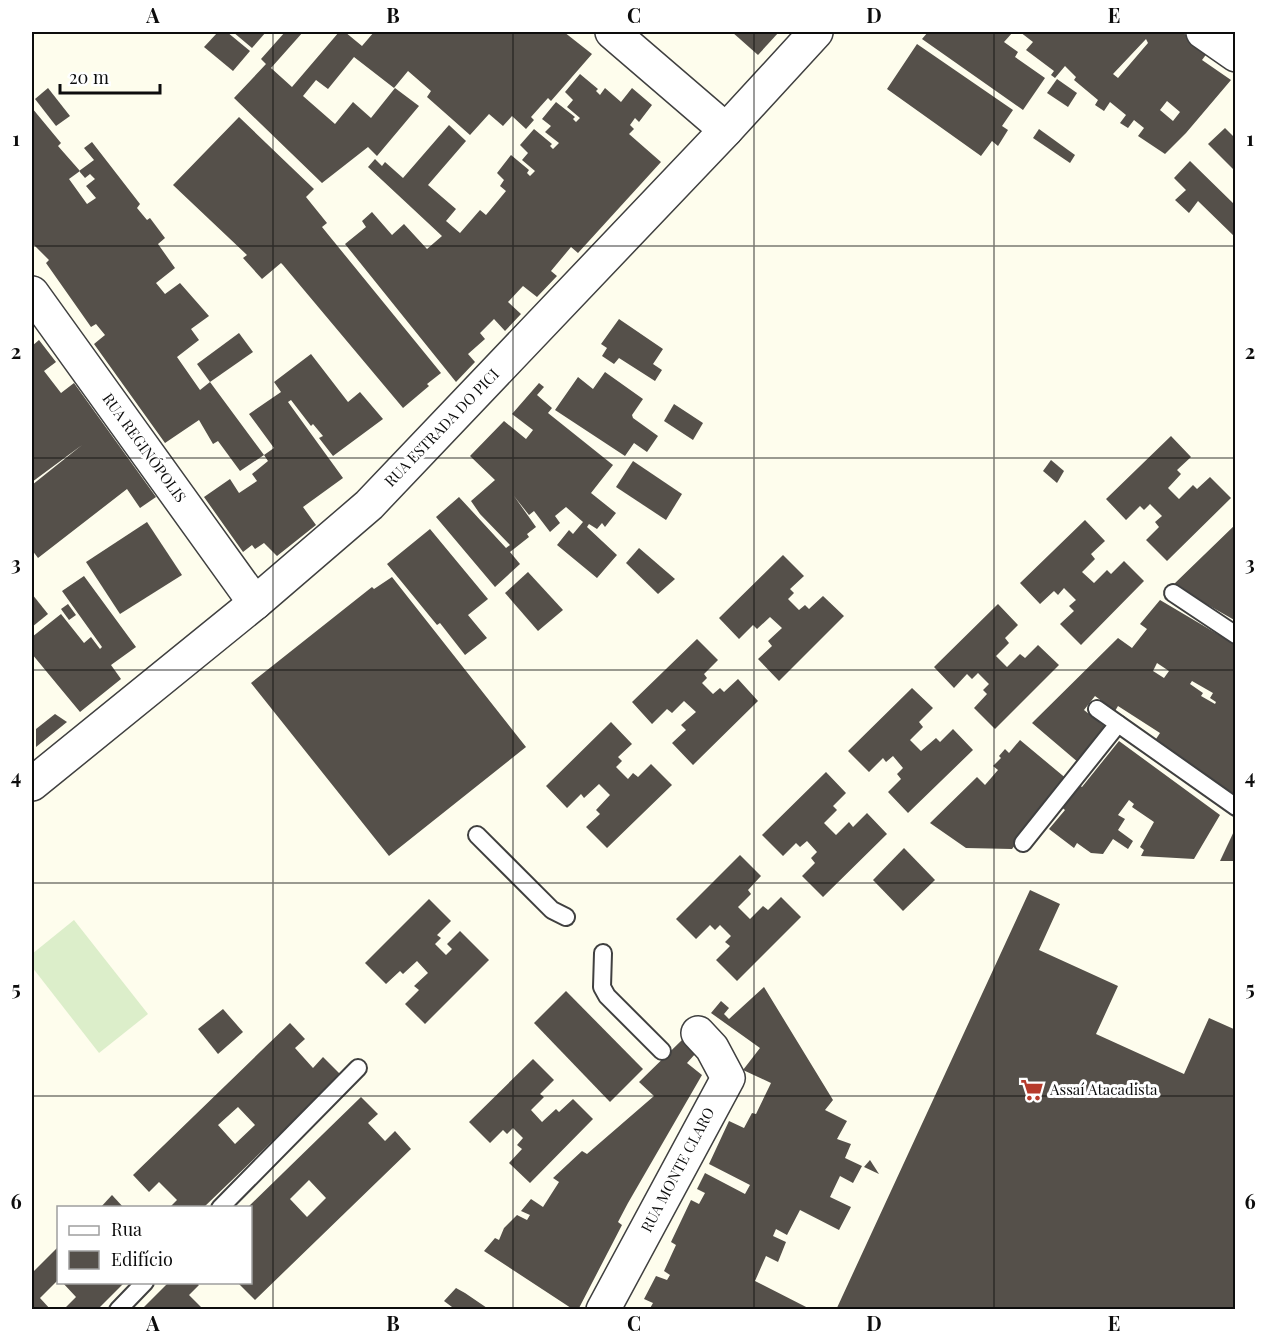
<svg xmlns="http://www.w3.org/2000/svg" width="1267" height="1341" viewBox="0 0 1267 1341" font-family="'Playfair Display',serif">
	<style>
		.pitch { fill: #dceeca }
		.building { fill: #55504a; fill-rule: evenodd }
		.lines { fill: none; stroke-linecap: round; stroke-linejoin: round }
		.service-casing { stroke: #404040; stroke-width: 20 }
		.minor-casing { stroke: #404040; stroke-width: 36 }
		.service { stroke: #fff; stroke-width: 16 }
		.minor { stroke: #fff; stroke-width: 33 }
		.grid { fill: none; stroke: #0d0d0d; stroke-width: 1.5; stroke-opacity: 0.55 }
		.labels { text-anchor: middle; stroke-width: 6; stroke-linejoin: round; paint-order: stroke }
		.street-label { font-size: 15px; fill: #0d0d0d; stroke: #fff }
		.poi-label { font-size: 15px; fill: #0d0d0d; stroke: #fff; text-anchor: start }
		.neatline { fill: none; stroke: #0d0d0d; stroke-width: 2 }
		.grid-label { font-size: 20px; text-anchor: middle; font-weight: bold; fill: #0d0d0d }
	</style>
	<rect width="100%" height="100%" fill="#fefded"/>
	<polygon class="pitch" points="74,920 148,1014 99,1053 32,967 32,954"/>
	<g class="building">
		<polygon points="218,32 227,32 250,51 233,71 204,47"/>
		<polygon points="233,32 266,32 252,48"/>
		<polygon points="285,32 303,32 271,68 292,87 339,32 345,32 362,46 374,32 564,32 592,54 551,101 548,98 531,117 534,120 526,129 512,116 503,126 489,114 470,135 427,97 431,91 408,71 394,88 354,57 328,89 316,80 303,96 335,124 353,102 371,118 395,88 419,106 377,156 368,147 322,183 234,98 266,64 261,59"/>
		<polygon points="732,32 779,32 758,55"/>
		<polygon points="928,32 1013,32 1004,42 1018,52 1015,57 1045,78 1023,110 922,39"/>
		<path d="M1020,32H1182L1208,52L1202,60L1231,80L1186,133L1165,154L1138,136L1144,128L1134,120L1128,128L1120,123L1126,115L1110,102L1104,111L1095,105L1098,100L1074,80L1076,77L1065,66L1055,78L1051,75L1054,71L1026,50L1033,42ZM1146,39L1148,43L1118,78L1113,74ZM1167,101L1180,112L1173,121L1160,110Z"/>
		<polygon points="917,44 1013,110 1002,126 1008,130 998,146 992,141 981,156 887,89"/>
		<polygon points="580,74 598,89 596,91 600,95 605,88 621,102 632,88 652,105 639,122 635,118 630,125 634,129 629,134 661,162 578,253 571,247 551,271 557,276 537,297 523,286 508,302 521,314 505,331 494,319 480,333 485,339 468,354 475,362 456,382 345,244 366,227 362,221 372,212 392,235 404,224 427,249 442,236 368,167 375,159 382,166 385,162 403,178 449,125 466,141 428,185 456,209 446,221 460,233 480,210 486,215 506,191 500,186 504,180 497,173 511,155 529,170 527,173 530,176 535,171 522,160 528,153 520,145 534,129 552,144 550,146 553,149 559,143 545,132 551,126 542,119 556,102 575,117 573,119 576,122 580,118 567,107 573,100 565,92"/>
		<polygon points="1057,79 1077,93 1068,107 1047,93"/>
		<polygon points="48,88 70,116 56,126 35,99"/>
		<polygon points="32,108 61,143 58,146 80,171 69,179 87,204 96,198 86,186 95,179 90,174 85,178 79,171 94,160 84,148 92,142 140,204 137,208 147,220 150,218 165,238 158,244 175,268 156,283 165,294 180,283 209,316 191,329 199,340 177,357 200,390 210,382 264,455 240,471 218,441 213,444 199,420 165,443 94,344 105,335 96,324 91,327 46,263 49,260 32,243"/>
		<polygon points="239,117 314,189 306,197 327,223 322,227 441,373 427,384 429,386 403,408 283,265 281,263 262,279 243,258 247,255 173,185"/>
		<polygon points="1225,128 1236,139 1236,172 1208,144"/>
		<polygon points="1039,129 1075,155 1070,163 1033,138"/>
		<polygon points="1190,161 1236,206 1236,238 1198,201 1189,213 1175,200 1186,190 1174,178"/>
		<polygon points="619,319 663,349 653,364 662,370 655,381 619,358 614,364 602,356 607,348 601,344"/>
		<polygon points="239,333 253,352 210,382 197,364"/>
		<polygon points="39,340 56,362 44,371 61,393 74,383 156,497 140,508 127,489 38,558 32,550 32,485 82,445 32,482 32,346"/>
		<polygon points="311,354 348,402 360,392 383,419 333,456 319,438 323,436 313,424 311,426 291,400 288,402 343,478 303,507 316,525 277,556 264,543 255,549 252,545 243,552 204,497 230,479 239,493 257,481 252,474 268,461 264,455 274,448 249,414 281,392 274,382"/>
		<polygon points="605,372 643,399 632,415 633,418 658,436 647,452 634,443 625,456 555,410 578,377 593,389"/>
		<polygon points="539,383 544,387 537,395 552,408 548,413 613,465 591,493 616,513 605,527 602,523 597,529 589,524 587,527 617,555 597,578 557,545 569,530 573,534 583,522 566,507 555,516 560,523 550,532 534,511 529,515 514,496 536,527 527,534 529,537 510,552 520,564 495,587 436,517 459,497 506,548 510,545 480,514 471,501 495,480 470,456 504,421 526,439 533,430 512,414"/>
		<polygon points="674,404 703,423 693,440 664,421"/>
		<polygon points="1171,436 1191,457 1177,470 1181,474 1168,488 1179,499 1193,485 1197,489 1210,477 1231,498 1167,561 1146,540 1159,527 1155,522 1162,516 1150,504 1144,510 1140,506 1126,520 1106,499"/>
		<polygon points="1051,460 1064,471 1057,483 1043,471"/>
		<polygon points="633,461 682,494 666,520 616,487"/>
		<polygon points="1085,520 1105,541 1091,554 1095,559 1082,572 1094,583 1107,570 1111,574 1124,561 1144,581 1081,645 1060,624 1074,611 1069,606 1076,600 1064,588 1058,595 1054,591 1040,604 1020,583"/>
		<polygon points="147,522 182,575 120,614 86,562"/>
		<polygon points="1236,524 1236,549 1233,553 1236,554 1236,621 1173,585"/>
		<polygon points="430,529 488,599 468,615 487,638 465,655 440,623 437,625 387,564"/>
		<polygon points="639,548 675,579 658,594 626,563"/>
		<polygon points="783,555 804,576 790,589 794,593 788,599 799,610 805,605 809,609 823,596 844,616 779,681 758,659 772,646 768,641 782,628 770,617 757,629 753,625 739,639 719,618"/>
		<polygon points="528,572 563,610 538,631 505,593"/>
		<polygon points="84,576 136,647 111,665 121,679 80,712 32,654 32,637 61,614 84,643 91,637 100,649 102,647 62,591"/>
		<polygon points="392,577 526,747 389,856 251,683 372,587 374,589"/>
		<polygon points="32,594 48,614 32,627"/>
		<path d="M1160,600L1236,645V797L1156,739L1160,733L1118,706L1115,711L1095,696L1084,710L1109,730L1079,763L1032,723L1118,638L1132,648L1147,629L1140,624ZM1157,663L1169,671L1164,678L1153,671ZM1192,681L1213,693L1210,698L1216,702L1215,704L1201,696L1203,693L1190,684Z"/>
		<polygon points="68,604 76,615 69,620 61,609"/>
		<polygon points="998,604 1018,625 1005,638 1009,643 996,656 1007,667 1020,654 1025,658 1038,645 1059,665 995,729 974,708 987,694 983,690 989,684 978,673 972,679 967,674 954,688 934,667"/>
		<polygon points="697,639 718,660 704,674 707,678 702,683 713,694 720,688 724,692 738,679 758,701 693,765 672,743 686,730 681,725 696,712 684,701 672,713 667,709 652,724 632,702"/>
		<polygon points="912,688 933,708 919,722 923,727 910,740 921,751 936,738 940,742 953,729 973,750 908,813 888,792 901,779 897,774 903,768 893,756 886,762 883,758 869,772 848,751"/>
		<polygon points="55,714 67,722 36,747 36,729"/>
		<polygon points="611,722 632,744 618,757 622,761 616,767 628,779 633,773 638,777 651,764 672,785 607,848 586,827 600,814 596,810 610,795 599,784 584,798 581,794 567,808 546,786"/>
		<polygon points="1020,740 1068,780 1012,849 966,848 930,823 977,777 985,785 998,770 993,766 1001,758 999,756 1005,749 1009,753"/>
		<polygon points="1119,741 1220,815 1194,859 1141,856 1144,850 1140,847 1154,822 1132,807 1134,804 1129,800 1118,815 1125,819 1118,830 1133,841 1128,849 1113,839 1103,854 1091,853 1077,843 1074,848 1049,829 1065,810 1059,805 1076,783 1082,787"/>
		<polygon points="826,772 846,793 833,806 837,810 824,823 836,835 849,822 853,827 867,813 887,834 823,897 802,876 815,863 811,858 817,852 807,841 800,847 796,843 783,856 762,835"/>
		<polygon points="1236,827 1236,861 1220,861"/>
		<polygon points="904,848 935,880 903,911 873,880"/>
		<polygon points="740,855 761,876 748,890 751,894 738,907 750,919 763,906 768,910 781,897 801,917 737,981 716,960 730,946 725,942 731,936 720,925 715,930 710,925 696,939 676,919"/>
		<polygon points="1030,890 1060,904 1039,950 1118,986 1096,1034 1184,1074 1209,1018 1236,1030 1236,1310 836,1310"/>
		<polygon points="429,899 451,921 437,935 441,938 435,944 446,955 452,949 447,944 460,931 489,960 425,1024 405,1004 419,990 414,986 428,973 417,961 403,974 400,971 386,984 365,963"/>
		<polygon points="764,987 833,1100 825,1110 847,1121 837,1139 851,1144 845,1158 862,1166 853,1183 840,1176 830,1197 851,1207 839,1230 800,1210 787,1235 776,1229 773,1236 786,1242 778,1262 766,1256 755,1281 812,1310 649,1310 653,1303 644,1299 656,1276 667,1280 670,1275 664,1271 676,1245 671,1242 691,1200 699,1204 705,1193 697,1189 705,1173 745,1194 750,1185 709,1164 729,1121 744,1128 752,1113 756,1114 771,1083 743,1070 760,1048 711,1013 721,1001 729,1008 724,1014 729,1019"/>
		<polygon points="566,991 643,1069 610,1102 534,1023"/>
		<polygon points="223,1009 243,1032 218,1054 198,1029"/>
		<path d="M290,1023L305,1039L295,1048L313,1068L323,1057L341,1075L203,1208H169L177,1200L159,1182L149,1192L133,1175ZM238,1107L255,1125L235,1144L218,1125Z"/>
		<polygon points="682,1040 696,1053 687,1063 702,1075 628,1203 618,1222 622,1225 578,1310 574,1310 484,1251 495,1238 499,1240 504,1228 517,1215 527,1220 530,1215 521,1211 531,1199 543,1207 559,1182 553,1178 568,1164 582,1151 587,1154 654,1096 639,1082"/>
		<polygon points="533,1059 554,1080 540,1094 544,1097 531,1110 542,1122 556,1109 559,1112 573,1099 593,1119 530,1183 509,1163 522,1149 517,1145 523,1138 513,1128 507,1134 503,1130 490,1143 469,1122"/>
		<path d="M361,1097L378,1114L368,1123L385,1141L395,1131L411,1149L255,1300L239,1284L250,1282V1208H247ZM309,1180L326,1198L307,1217L290,1199Z"/>
		<polygon points="870,1160 879,1174 864,1167"/>
		<polygon points="112,1195 124,1208 100,1208"/>
		<polygon points="58,1247 58,1280 40,1298 51,1310 32,1310 32,1273"/>
		<polygon points="62,1282 125,1282 97,1310 63,1310 76,1297"/>
		<polygon points="169,1282 196,1282 199,1285 189,1295 204,1310 141,1310"/>
		<polygon points="456,1288 465,1293 490,1310 450,1310 452,1307 444,1301"/>
	</g>
	<g class="lines">
		<g class="service-casing">
			<g id="service">
				<polyline points="1173,593 1236,635"/>
				<polyline points="1097,709 1236,807"/>
				<polyline points="477,835 552,910 566,917"/>
				<polyline points="1023,843 1118,724"/>
				<polyline points="603,953 602,987 607,996 662,1051"/>
				<polyline points="220,1208 358,1068"/>
				<polyline points="118,1310 145,1282"/>
			</g>
		</g>
		<g class="minor-casing">
			<g id="minor">
				<polyline points="612,32 726,130"/>
				<polyline points="1203,32 1236,55"/>
				<polyline points="32,293 255,603"/>
				<polyline points="32,784 255,603 369,505 726,130 816,32"/>
				<polyline points="603,1310 728,1078 712,1048 698,1033"/>
			</g>
		</g>
		<use href="#service" class="service"/>
		<use href="#minor" class="minor"/>
	</g>
	<path class="grid" d="M273,32V1310M513,32V1310M754,32V1310M994,32V1310M32,246H1236M32,458H1236M32,670H1236M32,883H1236M32,1096H1236"/>
	<defs>
		<g id="supermarket-bare" transform="scale(1.8)"><path d="M-6-5.5h2.5l.6 2H6L4.5 2H-2.5L-4.4-4H-6ZM-1.5 3.2a1.3 1.3 0 1 0 .1 0ZM3 3.2a1.3 1.3 0 1 0 .1 0Z" fill="#b63b2c" stroke="#fff" stroke-width="2.5" paint-order="stroke"/></g>
	</defs>
	<g fill-rule="evenodd">
		<use href="#supermarket-bare" x="1032" y="1090"/>
	</g>
	<g class="labels">
		<g class="street-label">
			<text transform="translate(442 428) rotate(-46)" y="5">RUA ESTRADA DO PICI</text>
			<text transform="translate(144 448) rotate(54)" y="5">RUA REGINÓPOLIS</text>
			<text transform="translate(678 1170) rotate(-62)" y="5">RUA MONTE CLARO</text>
		</g>
		<g class="poi-label">
			<text x="1050" y="1095">Assaí Atacadista</text>
		</g>
	</g>
	<rect width="1267" height="1341" fill="none" stroke="#ffffff" stroke-width="66"/>
	<rect x="57" y="1206" width="195" height="78" fill="#ffffff" stroke="#9e9e9e" stroke-width="1.5"/>
	<rect x="69" y="1226" width="30" height="9" fill="#ffffff" stroke="#9e9e9e" stroke-width="1.5"/>
	<text x="111" y="1236" font-size="18" fill="#0d0d0d">Rua</text>
	<rect x="69" y="1251" width="30" height="18" fill="#55504a" stroke="#9e9e9e" stroke-width="1.5"/>
	<text x="111" y="1266" font-size="18" fill="#0d0d0d">Edifício</text>
	<path d="M60 84v9h100v-9" fill="none" stroke="#0d0d0d" stroke-width="3"/>
	<text x="69" y="84" font-size="18" fill="#0d0d0d" stroke="#ffffff" stroke-width="4.5" paint-order="stroke">20 m</text>
	<rect x="33" y="33" width="1201" height="1275" class="neatline"/>
	<g class="grid-label">
		<text x="153" y="23">A</text>
		<text x="393" y="23">B</text>
		<text x="634" y="23">C</text>
		<text x="874" y="23">D</text>
		<text x="1114" y="23">E</text>
		<text x="16" y="146">1</text>
		<text x="1250" y="146">1</text>
		<text x="16" y="359">2</text>
		<text x="1250" y="359">2</text>
		<text x="16" y="571">3</text>
		<text x="1250" y="571">3</text>
		<text x="16" y="784">4</text>
		<text x="1250" y="784">4</text>
		<text x="16" y="996">5</text>
		<text x="1250" y="996">5</text>
		<text x="16" y="1209">6</text>
		<text x="1250" y="1209">6</text>
		<text x="153" y="1331">A</text>
		<text x="393" y="1331">B</text>
		<text x="634" y="1331">C</text>
		<text x="874" y="1331">D</text>
		<text x="1114" y="1331">E</text>
	</g>
</svg>
